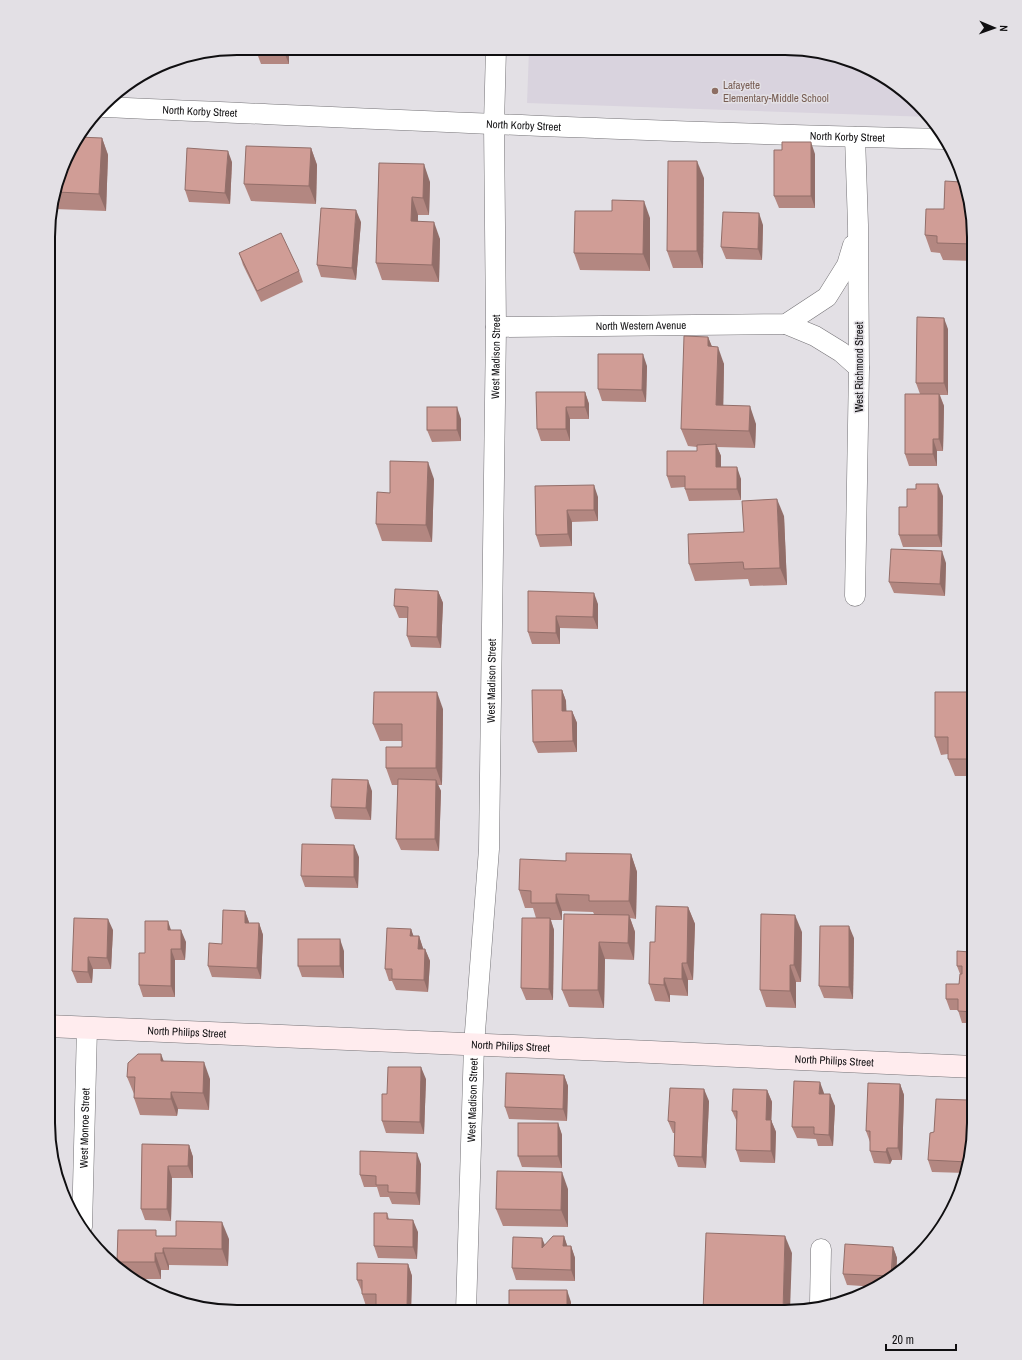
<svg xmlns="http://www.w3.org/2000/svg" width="1022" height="1360" viewBox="0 0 1022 1360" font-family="'Archivo Narrow',sans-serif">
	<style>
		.built { fill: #d9d3de }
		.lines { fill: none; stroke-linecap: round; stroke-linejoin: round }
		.street-casing { stroke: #757377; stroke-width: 21 }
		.secondary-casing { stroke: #757377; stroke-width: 23 }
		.street { stroke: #fff; stroke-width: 20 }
		.secondary { stroke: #ffecee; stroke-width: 22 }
		.wall { fill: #b38781 }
		.shaded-wall { fill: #926e69 }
		.building { fill: #d09d96; stroke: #926e69 }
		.education-dot { fill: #8d6e63; stroke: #e3e0e5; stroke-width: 1.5 }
		.labels { text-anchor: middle; stroke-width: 3; stroke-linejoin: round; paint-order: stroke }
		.education-label { font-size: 11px; fill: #785e54; stroke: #e3e0e5; text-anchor: start }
		.street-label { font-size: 11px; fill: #100f11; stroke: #e3e0e5 }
		.rim { fill: none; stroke: #100f11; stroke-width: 2 }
	</style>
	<rect width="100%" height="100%" fill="#e3e0e5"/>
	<polygon class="built" points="529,49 810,50 890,80 927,113 930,117 527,103"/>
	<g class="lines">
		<g class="street-casing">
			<g id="street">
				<path id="s1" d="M103,107C383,119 664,133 945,139"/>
				<polyline points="855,137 858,225 859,368 855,596"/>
				<polyline points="786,324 815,336 841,352 859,368"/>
				<path id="s2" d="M496,327L786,324L827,297L847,265L853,245"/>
				<path id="s3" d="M82,1227L87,1028"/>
				<polyline points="820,1304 821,1249"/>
				<path id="s4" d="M466,1311L474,1045L489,849L496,327L494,124L496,49"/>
			</g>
		</g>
		<g class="secondary-casing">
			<g id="secondary">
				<path id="s5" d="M48,1026L651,1052L974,1067"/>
			</g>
		</g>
		<use href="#street" class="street"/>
		<use href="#secondary" class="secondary"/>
	</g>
	<g class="wall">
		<polygon points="241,48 298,48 298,53 289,53 289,64 261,64 258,56 244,56"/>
		<polygon points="102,138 108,155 106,211 55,209 53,203 73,143"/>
		<polygon points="311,148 317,165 316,204 251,201 244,184"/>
		<polygon points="815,154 815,208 779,208 774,196"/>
		<polygon points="232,162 230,204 189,202 185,190"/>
		<polygon points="379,163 430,182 429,215 418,215 418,221 440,239 439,282 382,280 376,263"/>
		<polygon points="704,178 703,268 673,268 667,251"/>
		<polygon points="961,182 974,237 974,261 943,260 940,253 931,252 925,235 944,209"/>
		<polygon points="650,218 650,271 580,270 574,253"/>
		<polygon points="361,222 356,280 321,277 317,265"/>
		<polygon points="763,225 762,260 726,259 721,247"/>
		<polygon points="239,253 299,271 303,282 261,302 243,265"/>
		<polygon points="948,329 948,395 940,395 944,406 943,451 937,451 937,466 909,466 905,454 920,394 916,383"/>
		<polygon points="708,337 712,347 724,364 723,405 756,424 755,448 717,447 721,456 721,467 741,479 741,500 689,501 685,489 685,487 671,488 667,476 697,451 697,447 688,446 681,429"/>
		<polygon points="647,366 646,402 602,401 598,389"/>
		<polygon points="585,392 589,404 589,419 570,419 570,441 541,441 537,429"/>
		<polygon points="461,419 461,441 432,442 427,430"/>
		<polygon points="434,479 432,542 382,541 376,524 390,493"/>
		<polygon points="535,486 598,497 598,521 572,522 572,546 540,547 536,535"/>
		<polygon points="943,496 942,547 903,547 899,535"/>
		<polygon points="784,516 787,585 750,586 748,579 695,581 689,564 744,532"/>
		<polygon points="946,563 945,596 894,593 889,582"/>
		<polygon points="438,591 443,603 441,648 411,647 407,636 408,618 399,618 394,606"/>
		<polygon points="528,591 598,604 598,629 560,628 560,644 532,644 528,632"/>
		<polygon points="562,690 566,701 566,711 572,711 577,723 577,752 538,753 533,742"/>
		<polygon points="968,692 974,709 974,776 955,776 948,759 948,754 941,755 935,737"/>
		<polygon points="443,709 442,785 438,785 441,791 439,851 401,850 396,839 398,785 392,785 386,768 402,747 402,741 380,741 373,724"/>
		<polygon points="372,791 371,820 335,819 331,807"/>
		<polygon points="631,854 637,872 636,919 630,918 635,932 634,960 605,959 604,1008 569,1007 562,990 594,914 593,912 562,911 562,920 551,920 554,930 553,1000 526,1000 521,988 536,918 533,908 525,908 519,890 566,861"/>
		<polygon points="359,857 358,888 305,887 301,876"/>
		<polygon points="688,907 695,924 693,980 688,980 688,996 670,995 670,1002 655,1001 649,984 655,942"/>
		<polygon points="245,911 249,923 259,923 263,935 261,979 212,977 208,966 222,944"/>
		<polygon points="411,929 413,936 419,936 423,949 425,949 430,961 428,992 396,990 392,981 389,981 385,969"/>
		<polygon points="113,930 111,969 93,969 92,983 77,983 72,971"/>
		<polygon points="171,930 186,942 185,960 175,960 175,997 143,997 139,985 145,953"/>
		<polygon points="802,932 801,982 796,982 796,1008 766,1007 760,990"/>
		<polygon points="854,938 853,999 824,998 819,986"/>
		<polygon points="974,946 974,1023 962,1023 958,1010 950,1010 946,999 959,984 960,974 957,966 970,952"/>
		<polygon points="344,951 344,978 302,977 298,966"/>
		<polygon points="164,1061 210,1079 209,1110 178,1109 177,1116 140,1115 134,1098 134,1094 127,1077"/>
		<polygon points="564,1075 568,1086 567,1121 509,1119 505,1107"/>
		<polygon points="426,1079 424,1134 386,1133 382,1121 387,1094"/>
		<polygon points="900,1084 904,1095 902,1160 892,1160 890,1164 874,1163 870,1151 870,1142 866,1131"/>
		<polygon points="767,1090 772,1102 771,1120 776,1132 775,1163 740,1162 736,1150 737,1122 732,1111"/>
		<polygon points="824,1093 824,1094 835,1106 833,1146 818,1146 816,1139 797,1138 792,1127"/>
		<polygon points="709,1101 706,1168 678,1167 674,1156 675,1133 673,1133 668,1121"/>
		<polygon points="972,1112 971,1132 973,1136 966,1173 932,1172 928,1160 934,1132"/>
		<polygon points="558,1123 562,1135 562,1168 522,1167 518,1156"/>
		<polygon points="142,1144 189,1145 193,1157 193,1178 172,1178 171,1221 145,1220 141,1209"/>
		<polygon points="421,1164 420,1205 392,1204 389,1197 380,1197 377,1187 364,1187 360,1175"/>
		<polygon points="568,1189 568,1227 503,1226 496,1209"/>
		<polygon points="387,1213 389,1219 418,1232 417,1259 378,1258 374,1246"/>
		<polygon points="158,1236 229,1239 228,1266 169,1265 169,1270 161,1270 161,1279 131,1279 120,1269 117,1262"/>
		<polygon points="564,1236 567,1246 571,1246 575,1258 575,1281 516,1280 512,1268 545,1245"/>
		<polygon points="893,1247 897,1258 896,1274 877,1287 847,1285 843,1274"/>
		<polygon points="408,1264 412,1276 411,1311 377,1311 376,1306 366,1306 362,1294 362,1292 357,1280"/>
	</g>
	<g class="shaded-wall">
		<polygon points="284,48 287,48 289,53 289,64 284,52"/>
		<polygon points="102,138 108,155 106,211 99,194"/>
		<polygon points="811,142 815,154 815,208 811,196"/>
		<polygon points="311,148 317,165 316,204 309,186"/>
		<polygon points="228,151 232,162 230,204 225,193"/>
		<polygon points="697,161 704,178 703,268 697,251"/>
		<polygon points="424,164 430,182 429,215 423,198"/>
		<polygon points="412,197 418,215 417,238 411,221"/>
		<polygon points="644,201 650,218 650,271 643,254"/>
		<polygon points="356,210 361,222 356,280 352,268"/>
		<polygon points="759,213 763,225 762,260 758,249"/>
		<polygon points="434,222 440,239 439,282 432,265"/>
		<polygon points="973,233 974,237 974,248 973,244"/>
		<polygon points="944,318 948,329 948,395 944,383"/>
		<polygon points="708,337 715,354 708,346"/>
		<polygon points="718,347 724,364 723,422 716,405"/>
		<polygon points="643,354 647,366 646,402 642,390"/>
		<polygon points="585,392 589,404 589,419 585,407"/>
		<polygon points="939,394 944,406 943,451 939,439"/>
		<polygon points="750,406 756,424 755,448 749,431"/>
		<polygon points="457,407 461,419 461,441 457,430"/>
		<polygon points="566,407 570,419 570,441 566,429"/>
		<polygon points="933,439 937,451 937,466 933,454"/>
		<polygon points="716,444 721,456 721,479 716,467"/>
		<polygon points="428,462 434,479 432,542 426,525"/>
		<polygon points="737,467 741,479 741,500 737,489"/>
		<polygon points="938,484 943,496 942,547 938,535"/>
		<polygon points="594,485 598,497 598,521 594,510"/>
		<polygon points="777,499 784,516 787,585 780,568"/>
		<polygon points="567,510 572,522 572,546 568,534"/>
		<polygon points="942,551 946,563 945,596 940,584"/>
		<polygon points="438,591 443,603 441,648 437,637"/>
		<polygon points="594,593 598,604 598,629 593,617"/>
		<polygon points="556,616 560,628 560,644 556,633"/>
		<polygon points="562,690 566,701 567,723 562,711"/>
		<polygon points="437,692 443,709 442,785 436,768"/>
		<polygon points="968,692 974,709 974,742 967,725"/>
		<polygon points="572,711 577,723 577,752 573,741"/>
		<polygon points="368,780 372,791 371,820 366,808"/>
		<polygon points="436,780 441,791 439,851 435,839"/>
		<polygon points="354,845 359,857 358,888 354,877"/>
		<polygon points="631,854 637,872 636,919 629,901"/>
		<polygon points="556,894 562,911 562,920 556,903"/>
		<polygon points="688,907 695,924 693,980 687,963"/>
		<polygon points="245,911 249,922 249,934 245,923"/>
		<polygon points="629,915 635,932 634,960 628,943"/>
		<polygon points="795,915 802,932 801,982 794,965"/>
		<polygon points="550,918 554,930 553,1000 549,989"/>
		<polygon points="108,919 113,930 111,969 107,958"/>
		<polygon points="168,921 172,933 168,930"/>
		<polygon points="259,923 263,935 261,979 257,968"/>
		<polygon points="849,926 854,938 853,999 849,987"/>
		<polygon points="411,929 415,940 410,936"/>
		<polygon points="181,930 186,942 185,960 181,949"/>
		<polygon points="419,936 423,948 423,961 418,949"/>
		<polygon points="340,939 344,951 344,978 340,966"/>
		<polygon points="599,942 605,959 604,1008 598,990"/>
		<polygon points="171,949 175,960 175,997 171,986"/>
		<polygon points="425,949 430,961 428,992 424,980"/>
		<polygon points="88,957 93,969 92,983 88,972"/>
		<polygon points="682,963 688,980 688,996 682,979"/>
		<polygon points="790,965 796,982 796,1008 790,991"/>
		<polygon points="664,978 670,995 670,1002 664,985"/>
		<polygon points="161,1054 168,1072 161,1061"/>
		<polygon points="204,1062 210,1079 209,1110 203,1093"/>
		<polygon points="421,1067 426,1079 424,1134 420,1122"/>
		<polygon points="564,1075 568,1086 567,1121 563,1109"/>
		<polygon points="820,1082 824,1093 823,1106 819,1094"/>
		<polygon points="900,1084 904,1095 902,1160 898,1148"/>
		<polygon points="704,1089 709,1101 706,1168 702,1157"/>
		<polygon points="767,1090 772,1102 771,1131 766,1120"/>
		<polygon points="171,1092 178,1109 177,1116 171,1099"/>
		<polygon points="830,1094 835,1106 833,1146 829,1135"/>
		<polygon points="968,1100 972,1112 971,1143 967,1131"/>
		<polygon points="771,1120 776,1132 775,1163 771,1151"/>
		<polygon points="558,1123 562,1135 562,1168 558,1156"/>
		<polygon points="972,1132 973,1136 971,1147"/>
		<polygon points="189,1145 193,1157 193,1178 188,1166"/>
		<polygon points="887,1148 892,1160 890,1164 886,1152"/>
		<polygon points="417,1153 421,1164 420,1205 416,1193"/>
		<polygon points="168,1166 172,1178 171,1221 167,1209"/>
		<polygon points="562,1172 568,1189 568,1227 561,1210"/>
		<polygon points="413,1220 418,1232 417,1259 413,1247"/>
		<polygon points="222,1222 229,1239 228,1266 222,1249"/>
		<polygon points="564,1236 568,1248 563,1246"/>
		<polygon points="785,1236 792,1253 790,1311 783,1312"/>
		<polygon points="542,1238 547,1250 542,1248"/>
		<polygon points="571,1246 575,1258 575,1281 571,1270"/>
		<polygon points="893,1247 897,1258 896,1274 892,1277"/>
		<polygon points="163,1248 169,1265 169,1270 163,1253"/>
		<polygon points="155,1253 161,1270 161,1279 155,1262"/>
		<polygon points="408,1264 412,1276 411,1311 408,1311 407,1308"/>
		<polygon points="567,1290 571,1302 571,1311 567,1311"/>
	</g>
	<g class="building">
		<polygon points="257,48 284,48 284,52 257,53"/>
		<polygon points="78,137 102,138 99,194 57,192 73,143"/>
		<polygon points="782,142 811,142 811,196 774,196 774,150 782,150"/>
		<polygon points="246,146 311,148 309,186 244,184"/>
		<polygon points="187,148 228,151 225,193 185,190"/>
		<polygon points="668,161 697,161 697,251 667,251"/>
		<polygon points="379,163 424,164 423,198 412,197 411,221 434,222 432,265 376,263"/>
		<polygon points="945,181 961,182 973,233 973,244 937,243 937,236 925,235 926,209 944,209"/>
		<polygon points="612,200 644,201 643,254 574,253 575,211 612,211"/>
		<polygon points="321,208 356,210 352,268 317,265"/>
		<polygon points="723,212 759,213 758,249 721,247"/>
		<polygon points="281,233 299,271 257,291 239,253"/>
		<polygon points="917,317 944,318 944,383 916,383"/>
		<polygon points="684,336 708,337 708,346 718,347 716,405 750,406 749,431 681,429"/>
		<polygon points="598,354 643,354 642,390 598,389"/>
		<polygon points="536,392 585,392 585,407 566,407 566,429 537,429"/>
		<polygon points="905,394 939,394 939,439 933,439 933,454 905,454"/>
		<rect x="427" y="407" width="30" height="23"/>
		<polygon points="716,444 716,467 737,467 737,489 685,489 685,476 667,476 667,451 697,451 697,445"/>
		<polygon points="390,461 428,462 426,525 376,524 377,492 390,493"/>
		<polygon points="916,484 938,484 938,535 899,535 899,507 907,507 907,489 916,489"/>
		<polygon points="594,485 594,510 567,510 568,534 536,535 535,486"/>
		<polygon points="777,499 780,568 744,569 743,562 689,564 688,534 744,532 742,501"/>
		<polygon points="891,549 942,551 940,584 889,582"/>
		<polygon points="395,589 438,591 437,637 407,636 408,607 394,606"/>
		<polygon points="528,591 594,593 593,617 556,616 556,633 528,632"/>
		<polygon points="532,690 562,690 562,711 572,711 573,741 533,742"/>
		<polygon points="374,692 437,692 436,768 386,768 386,747 402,747 402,724 373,724"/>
		<polygon points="935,692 968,692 967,725 974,725 974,759 948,759 948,737 935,737"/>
		<polygon points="332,779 368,780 366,808 331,807"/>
		<polygon points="398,779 436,780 435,839 396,839"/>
		<polygon points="302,844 354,845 354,877 301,876"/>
		<polygon points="566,853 631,854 629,901 589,901 589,895 556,894 556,903 531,903 531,891 519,890 520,859 566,861"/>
		<polygon points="656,906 688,907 687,963 682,963 682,979 664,978 664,985 649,984 650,942 655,942"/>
		<polygon points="223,910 245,911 245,923 259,923 257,968 208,966 209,943 222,944"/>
		<polygon points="564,914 629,915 628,943 599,942 598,990 562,990"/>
		<polygon points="761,914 795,915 794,965 790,965 790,991 760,990"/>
		<polygon points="74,918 108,919 107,958 88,957 88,972 72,971"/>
		<polygon points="522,918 550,918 549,989 521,988"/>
		<polygon points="145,921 168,921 168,930 181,930 181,949 171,949 171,986 139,985 139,953 145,953"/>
		<polygon points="820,926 849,926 849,987 819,986"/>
		<polygon points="387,928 411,929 410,936 419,936 418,949 425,949 424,980 392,979 392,969 385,969"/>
		<rect x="298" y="939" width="42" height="27"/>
		<polygon points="970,946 974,946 974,1012 958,1011 958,999 946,999 946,984 959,984 960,974 962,974 962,966 957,966 957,951 970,952"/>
		<polygon points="138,1054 161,1054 161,1061 204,1062 203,1093 171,1092 171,1099 134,1098 135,1077 127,1077 128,1063"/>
		<polygon points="388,1067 421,1067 420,1122 382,1121 382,1094 387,1094"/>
		<polygon points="506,1073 564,1075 563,1109 505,1107"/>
		<polygon points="794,1081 820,1082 819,1094 830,1094 829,1135 814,1134 814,1127 792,1127"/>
		<polygon points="868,1083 900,1084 898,1148 887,1148 886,1152 870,1151 870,1131 866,1131"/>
		<polygon points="670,1088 704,1089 702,1157 674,1156 675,1122 668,1121"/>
		<polygon points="733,1089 767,1090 766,1120 771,1120 771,1151 736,1150 737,1111 732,1111"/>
		<polygon points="936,1099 968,1100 967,1131 972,1132 971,1147 968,1162 928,1160 930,1133 934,1132"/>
		<rect x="518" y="1123" width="40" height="33"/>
		<polygon points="142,1144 189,1145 188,1166 168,1166 167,1209 141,1209"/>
		<polygon points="360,1151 417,1153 416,1193 388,1192 388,1185 376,1185 376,1176 360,1175"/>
		<polygon points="497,1171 562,1172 561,1210 496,1209"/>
		<polygon points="374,1213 387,1213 387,1219 413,1220 413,1247 374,1246"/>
		<polygon points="176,1221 222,1222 222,1249 163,1248 163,1253 155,1253 155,1262 117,1262 118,1230 156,1230 156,1236 176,1236"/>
		<polygon points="706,1233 785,1236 783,1312 703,1312"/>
		<polygon points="553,1236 564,1236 563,1246 571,1246 571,1270 512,1268 513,1237 542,1238 542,1248"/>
		<polygon points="845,1244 893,1247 891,1276 843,1274"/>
		<polygon points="357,1263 408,1264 407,1308 376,1307 376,1294 362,1294 362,1280 357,1280"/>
		<polygon points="509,1290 567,1290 567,1311 498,1311 498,1308 509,1308"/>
	</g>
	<circle class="education-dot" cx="715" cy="91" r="4"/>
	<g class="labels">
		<g class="education-label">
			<text x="723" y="89">Lafayette<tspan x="723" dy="13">Elementary-Middle School</tspan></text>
		</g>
		<g class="street-label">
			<text dy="4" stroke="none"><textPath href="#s1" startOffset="97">North Korby Street</textPath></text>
			<text dy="4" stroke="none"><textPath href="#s1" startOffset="421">North Korby Street</textPath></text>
			<text dy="4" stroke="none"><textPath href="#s1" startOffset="745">North Korby Street</textPath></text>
			<text dy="4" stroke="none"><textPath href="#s2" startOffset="145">North Western Avenue</textPath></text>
			<text dy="4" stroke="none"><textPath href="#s4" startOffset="955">West Madison Street</textPath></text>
			<text transform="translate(859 367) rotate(-90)" y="4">West Richmond Street</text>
			<text dy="4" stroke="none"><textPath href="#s4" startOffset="631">West Madison Street</textPath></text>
			<text dy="4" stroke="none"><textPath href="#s5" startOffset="139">North Philips Street</textPath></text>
			<text dy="4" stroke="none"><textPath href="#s5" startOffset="463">North Philips Street</textPath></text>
			<text dy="4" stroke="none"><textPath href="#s5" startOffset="787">North Philips Street</textPath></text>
			<text dy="4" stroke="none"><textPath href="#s4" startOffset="211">West Madison Street</textPath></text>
			<text dy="4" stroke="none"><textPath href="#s3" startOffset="99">West Monroe Street</textPath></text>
		</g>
	</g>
	<path d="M0 0H1022V1360H0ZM237 55H785A182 182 0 0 1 967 237V1123A182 182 0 0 1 785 1305H237A182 182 0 0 1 55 1123V237A182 182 0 0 1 237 55Z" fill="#e3e0e5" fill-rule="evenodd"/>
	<path class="rim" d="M237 55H785A182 182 0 0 1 967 237V1123A182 182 0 0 1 785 1305H237A182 182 0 0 1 55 1123V237A182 182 0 0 1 237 55Z"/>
	<g transform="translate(994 28) rotate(92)" stroke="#e3e0e5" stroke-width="3" paint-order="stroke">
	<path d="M0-3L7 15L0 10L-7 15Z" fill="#100f11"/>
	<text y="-6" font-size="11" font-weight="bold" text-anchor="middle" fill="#100f11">N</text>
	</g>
	<path d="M886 1344v6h70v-6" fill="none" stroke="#100f11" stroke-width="2"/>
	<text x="892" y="1344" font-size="12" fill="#100f11" stroke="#e3e0e5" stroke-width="3" paint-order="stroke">20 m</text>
</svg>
